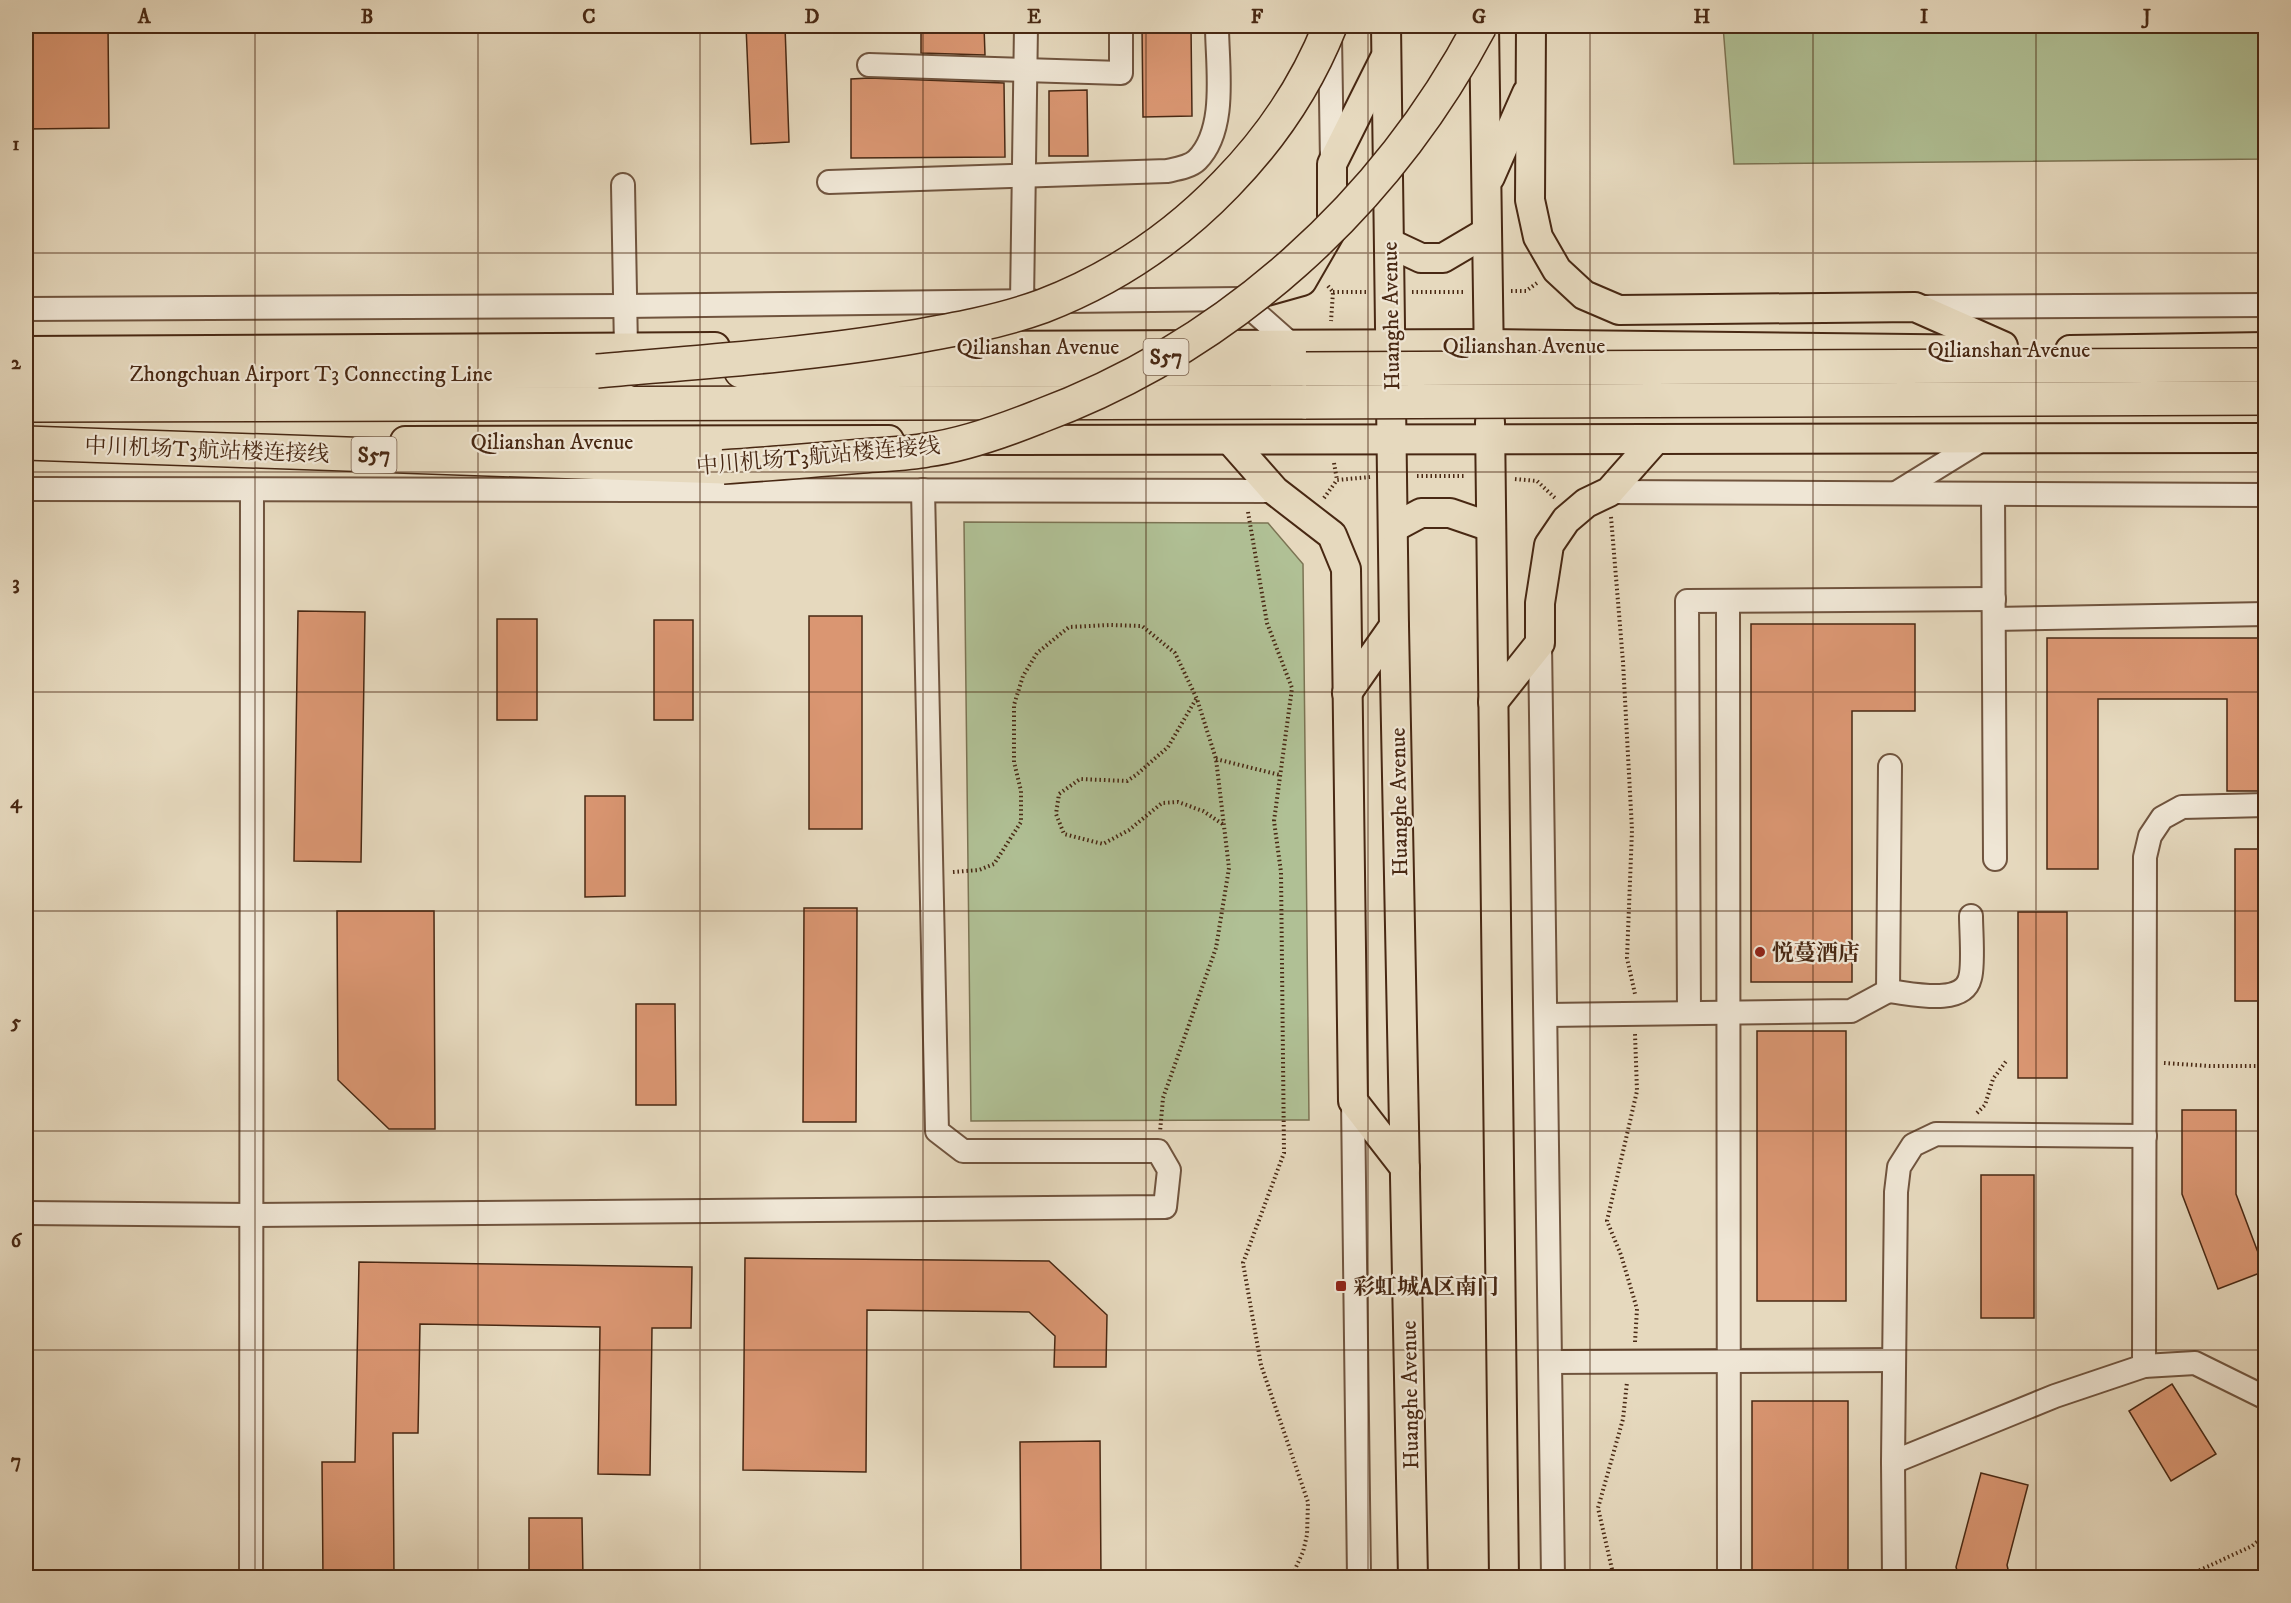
<svg xmlns="http://www.w3.org/2000/svg" width="2291" height="1603" viewBox="0 0 2291 1603" font-family="'IM FELL DW Pica','Noto Serif SC',serif">
	<style>
		.green { fill: #b0c095; stroke: #7c7454; stroke-width: 1.5 }
		.building { fill: #da9672; stroke: #482813; stroke-width: 1.5 }
		.lines { fill: none; stroke-linecap: round; stroke-linejoin: round }
		.minor-casing { stroke: #70543e; stroke-width: 26 }
		.major-casing { stroke: #482813; stroke-width: 32 }
		.highway-casing { stroke: #482813; stroke-width: 36 }
		.path { stroke: #482813; stroke-width: 4; stroke-dasharray: 1.5 3; stroke-linecap: butt }
		.minor { stroke: #efe6d5; stroke-width: 22 }
		.major { stroke: #e6d9be; stroke-width: 28 }
		.highway { stroke: #e6d9be; stroke-width: 33 }
		.highway-bridge-casing { stroke: #482813; stroke-width: 36; stroke-linecap: butt }
		.highway-bridge { stroke: #e6d9be; stroke-width: 33 }
		.grid { fill: none; stroke: #482813; stroke-width: 1.5; stroke-opacity: 0.55 }
		.poi-dot { fill: #8f2418; stroke: #efe6d5; stroke-width: 2 }
		.labels { text-anchor: middle; stroke-width: 4.5; stroke-linejoin: round; paint-order: stroke }
		.shield { fill: #efe6d5; stroke: #7a614d; stroke-width: 1.5 }
		.shield-label { font-size: 21px; font-weight: bold; fill: #482813 }
		.street-label { font-size: 22px; fill: #482813; stroke: #efe6d5 }
		.poi-label { font-size: 22px; font-weight: bold; fill: #482813; stroke: #efe6d5; text-anchor: start }
		.neatline { fill: none; stroke: #482813; stroke-width: 2 }
		.grid-label { font-size: 20px; text-anchor: middle; font-weight: bold; fill: #482813 }
	</style>
	<rect width="100%" height="100%" fill="#e6d9be"/>
	<filter id="stains"><feTurbulence type="fractalNoise" baseFrequency=".00333" numOctaves="4"/><feColorMatrix values="0 0 0 0 .2 0 0 0 0 .09 0 0 0 0 .02 0 0 0 .5 -.17"/></filter>
	<radialGradient id="worn" r=".72"><stop offset=".6" stop-color="#630" stop-opacity="0"/><stop offset="1" stop-color="#630" stop-opacity=".3"/></radialGradient>
	<g class="green">
		<polygon points="1723,26 2265,26 2265,159 1734,164"/>
		<polygon points="964,522 1268,523 1303,564 1309,1120 971,1121"/>
	</g>
	<g class="building">
		<polygon points="26,26 108,26 109,128 26,129"/>
		<polygon points="746,26 785,26 789,142 751,144"/>
		<polygon points="921,26 984,26 985,55 921,53"/>
		<polygon points="1142,26 1191,26 1192,116 1143,117"/>
		<polygon points="869,78 1004,83 1005,157 851,158 851,79"/>
		<polygon points="1087,90 1088,156 1049,156 1049,91"/>
		<polygon points="298,611 365,612 361,862 294,861"/>
		<rect x="809" y="616" width="53" height="213"/>
		<rect x="497" y="619" width="40" height="101"/>
		<rect x="654" y="620" width="39" height="100"/>
		<polygon points="1751,624 1915,624 1915,711 1852,711 1852,982 1751,982"/>
		<polygon points="2047,638 2265,638 2265,791 2227,791 2227,699 2098,699 2098,869 2047,869"/>
		<polygon points="585,796 625,796 625,896 585,897"/>
		<rect x="2235" y="849" width="30" height="152"/>
		<polygon points="804,908 857,908 856,1122 803,1122"/>
		<polygon points="337,911 434,911 435,1129 389,1129 338,1080"/>
		<rect x="2018" y="912" width="49" height="166"/>
		<polygon points="636,1004 675,1004 676,1105 636,1105"/>
		<rect x="1757" y="1031" width="89" height="270"/>
		<polygon points="2182,1110 2236,1110 2236,1194 2265,1271 2218,1289 2182,1194"/>
		<rect x="1981" y="1175" width="53" height="143"/>
		<polygon points="745,1258 1049,1261 1107,1315 1106,1367 1054,1367 1055,1336 1029,1312 867,1310 866,1472 743,1470"/>
		<polygon points="359,1262 692,1267 691,1328 652,1328 650,1475 598,1474 600,1327 420,1324 418,1433 393,1433 394,1578 323,1578 322,1462 355,1462"/>
		<polygon points="2172,1384 2216,1454 2171,1481 2129,1411"/>
		<rect x="1752" y="1401" width="96" height="177"/>
		<polygon points="1100,1441 1101,1578 1021,1578 1020,1442"/>
		<polygon points="1981,1473 2028,1485 2007,1565 2010,1578 1959,1578 1956,1567"/>
		<polygon points="529,1518 582,1518 583,1578 529,1578"/>
	</g>
	<g class="lines">
		<g class="minor-casing">
			<g id="minor">
				<polyline points="1330,36 1332,162"/>
				<polyline points="869,65 1121,73 1121,26"/>
				<path d="M829,182L1167,171C1176,169 1190,167 1197,160C1228,129 1217,66 1217,26"/>
				<polyline points="623,185 626,348"/>
				<polyline points="1065,301 1240,299 1292,345"/>
				<polyline points="1022,302 1026,26"/>
				<polyline points="1919,307 2266,305"/>
				<polyline points="26,309 625,306 1032,301"/>
				<polyline points="26,489 1275,491"/>
				<polyline points="1609,492 2266,495"/>
				<polyline points="1896,493 1985,438"/>
				<polyline points="1993,494 1995,859"/>
				<polyline points="1728,601 1729,1578"/>
				<polyline points="1994,619 2266,614"/>
				<polyline points="1540,643 1553,1578"/>
				<path d="M1888,991C1910,993 1963,1007 1970,978C1974,965 1971,931 1971,916"/>
				<polyline points="1689,1013 1687,601 1994,599"/>
				<polyline points="1546,1015 1851,1011 1888,991 1890,766"/>
				<polyline points="1353,1101 1359,1578"/>
				<polyline points="26,1213 251,1215 1165,1207 1169,1170 1158,1151 963,1151 937,1131 923,490"/>
				<polyline points="1551,1362 1894,1360"/>
				<polyline points="2144,1366 2145,857 2150,836 2162,818 2182,807 2266,805"/>
				<polyline points="1893,1462 2055,1396 2144,1366 2195,1363 2266,1398"/>
				<polyline points="251,1578 252,490"/>
				<polyline points="1894,1578 1893,1462 1896,1192 1899,1167 1913,1145 1936,1134 2145,1136"/>
			</g>
		</g>
		<g class="major-casing">
			<g id="major">
				<polyline points="1386,26 1394,626 1413,1578"/>
				<polyline points="1484,26 1489,363"/>
				<polyline points="1531,26 1530,200 1538,237 1557,270 1584,295 1619,310 1915,307 2003,346"/>
				<polyline points="1490,177 1527,93"/>
				<polyline points="1389,243 1421,258 1443,258 1487,232"/>
				<polyline points="1256,294 1302,281 1332,229 1332,164 1384,60"/>
				<polyline points="915,346 1489,344 1999,350"/>
				<polyline points="2070,350 2266,347"/>
				<polyline points="26,351 715,347"/>
				<polyline points="1490,422 1504,1578"/>
				<polyline points="987,440 2266,438"/>
				<polyline points="1230,440 1275,491 1332,535 1346,569 1353,1101 1405,1168"/>
				<polyline points="405,441 889,440"/>
				<polyline points="1393,528 1421,513 1450,513 1491,527"/>
				<polyline points="1347,693 1394,626"/>
				<polyline points="1493,702 1540,643 1540,603 1549,545 1566,520 1586,503 1609,492 1656,439"/>
			</g>
		</g>
		<g class="highway-casing">
			<g id="highway">
				<polyline points="741,371 1306,369"/>
				<polyline points="26,374 627,371"/>
				<polyline points="26,405 1306,402"/>
				<polyline points="26,443 723,467"/>
			</g>
		</g>
		<g class="path">
			<polyline points="1328,286 1333,292 1331,321"/>
			<polyline points="1511,291 1526,291 1537,283"/>
			<polyline points="1333,292 1366,292"/>
			<polyline points="1412,292 1465,292"/>
			<polyline points="1334,463 1337,480"/>
			<polyline points="1417,476 1466,476"/>
			<polyline points="1515,479 1537,481 1555,498"/>
			<polyline points="1324,498 1337,480 1370,477"/>
			<polyline points="1248,512 1267,623 1292,688 1274,821 1281,872 1284,1153 1243,1263 1261,1365 1308,1502 1307,1535 1303,1552 1291,1578"/>
			<polyline points="1611,517 1623,662 1632,830 1627,958 1635,994"/>
			<polyline points="1196,699 1168,747 1136,775 1127,781 1080,779 1059,794 1056,814 1064,834 1103,844 1129,830 1162,803 1178,802 1203,811 1224,825"/>
			<polyline points="1216,759 1280,775"/>
			<polyline points="953,872 979,870 994,864 1021,822 1021,791 1014,762 1014,705 1023,676 1037,653 1069,627 1110,625 1142,626 1175,653 1197,699 1216,759 1229,868 1216,948 1163,1098 1160,1132"/>
			<polyline points="2164,1063 2210,1066 2266,1066"/>
			<polyline points="1977,1113 1985,1105 1993,1079 2007,1060"/>
			<polyline points="1635,1342 1637,1309 1621,1255 1607,1221 1637,1091 1635,1034"/>
			<polyline points="1614,1578 1598,1508 1623,1419 1627,1382"/>
			<polyline points="2183,1578 2252,1546 2266,1534"/>
		</g>
		<use href="#minor" class="minor"/>
		<use href="#major" class="major"/>
		<use href="#highway" class="highway"/>
		<g class="highway-bridge-casing">
			<g id="highway-bridge">
				<polyline points="1306,369 2266,365"/>
				<path d="M597,371C700,362 805,355 907,338C953,330 999,322 1043,306C1113,279 1175,237 1226,184C1270,139 1307,84 1330,26"/>
				<polyline points="1306,402 2266,398"/>
				<path d="M723,467C769,464 816,460 862,456C883,454 906,454 927,450C964,445 1003,431 1038,417C1229,346 1385,205 1480,26"/>
			</g>
		</g>
		<use href="#highway-bridge" class="highway-bridge"/>
	</g>
	<path class="grid" d="M255,26V1578M478,26V1578M700,26V1578M923,26V1578M1146,26V1578M1368,26V1578M1590,26V1578M1813,26V1578M2036,26V1578M26,253H2266M26,472H2266M26,692H2266M26,911H2266M26,1131H2266M26,1350H2266"/>
	<g class="poi-dot">
		<circle cx="1760" cy="952" r="6"/>
		<rect x="1335" y="1280" width="12" height="12" rx="3"/>
	</g>
	<g class="labels">
		<g class="shield">
			<rect x="1143.5" y="339" width="45" height="36" rx="4.5"/>
			<rect x="351.5" y="437" width="45" height="36" rx="4.5"/>
		</g>
		<g class="shield-label">
			<text x="1166" y="364">S57</text>
			<text x="374" y="462">S57</text>
		</g>
		<g class="street-label">
			<text transform="translate(1390 316) rotate(-91)" y="8">Huanghe Avenue</text>
			<text x="1524" y="353">Qilianshan Avenue</text>
			<text x="1038" y="354">Qilianshan Avenue</text>
			<text x="2009" y="357">Qilianshan Avenue</text>
			<text x="311" y="381">Zhongchuan Airport T3 Connecting Line</text>
			<text x="552" y="449">Qilianshan Avenue</text>
			<text transform="translate(207 449) rotate(2)" y="8">中川机场T3航站楼连接线</text>
			<text transform="translate(818 455) rotate(-5)" y="8">中川机场T3航站楼连接线</text>
			<text transform="translate(1398 802) rotate(-91)" y="8">Huanghe Avenue</text>
			<text transform="translate(1409 1395) rotate(-91)" y="8">Huanghe Avenue</text>
		</g>
		<g class="poi-label">
			<text x="1772" y="960">悦蔓酒店</text>
			<text x="1353" y="1294">彩虹城A区南门</text>
		</g>
	</g>
	<rect width="2291" height="1603" fill="none" stroke="#e6d9be" stroke-width="66"/>
	<rect x="33" y="33" width="2225" height="1537" class="neatline"/>
	<g class="grid-label">
		<text x="144" y="23">A</text>
		<text x="367" y="23">B</text>
		<text x="589" y="23">C</text>
		<text x="812" y="23">D</text>
		<text x="1034" y="23">E</text>
		<text x="1257" y="23">F</text>
		<text x="1479" y="23">G</text>
		<text x="1702" y="23">H</text>
		<text x="1924" y="23">I</text>
		<text x="2147" y="23">J</text>
		<text x="16" y="150">1</text>
		<text x="16" y="369">2</text>
		<text x="16" y="589">3</text>
		<text x="16" y="808">4</text>
		<text x="16" y="1028">5</text>
		<text x="16" y="1247">6</text>
		<text x="16" y="1467">7</text>
	</g>
	<rect width="100%" height="100%" filter="url(#stains)"/>
	<rect width="100%" height="100%" fill="url(#worn)"/>
</svg>
